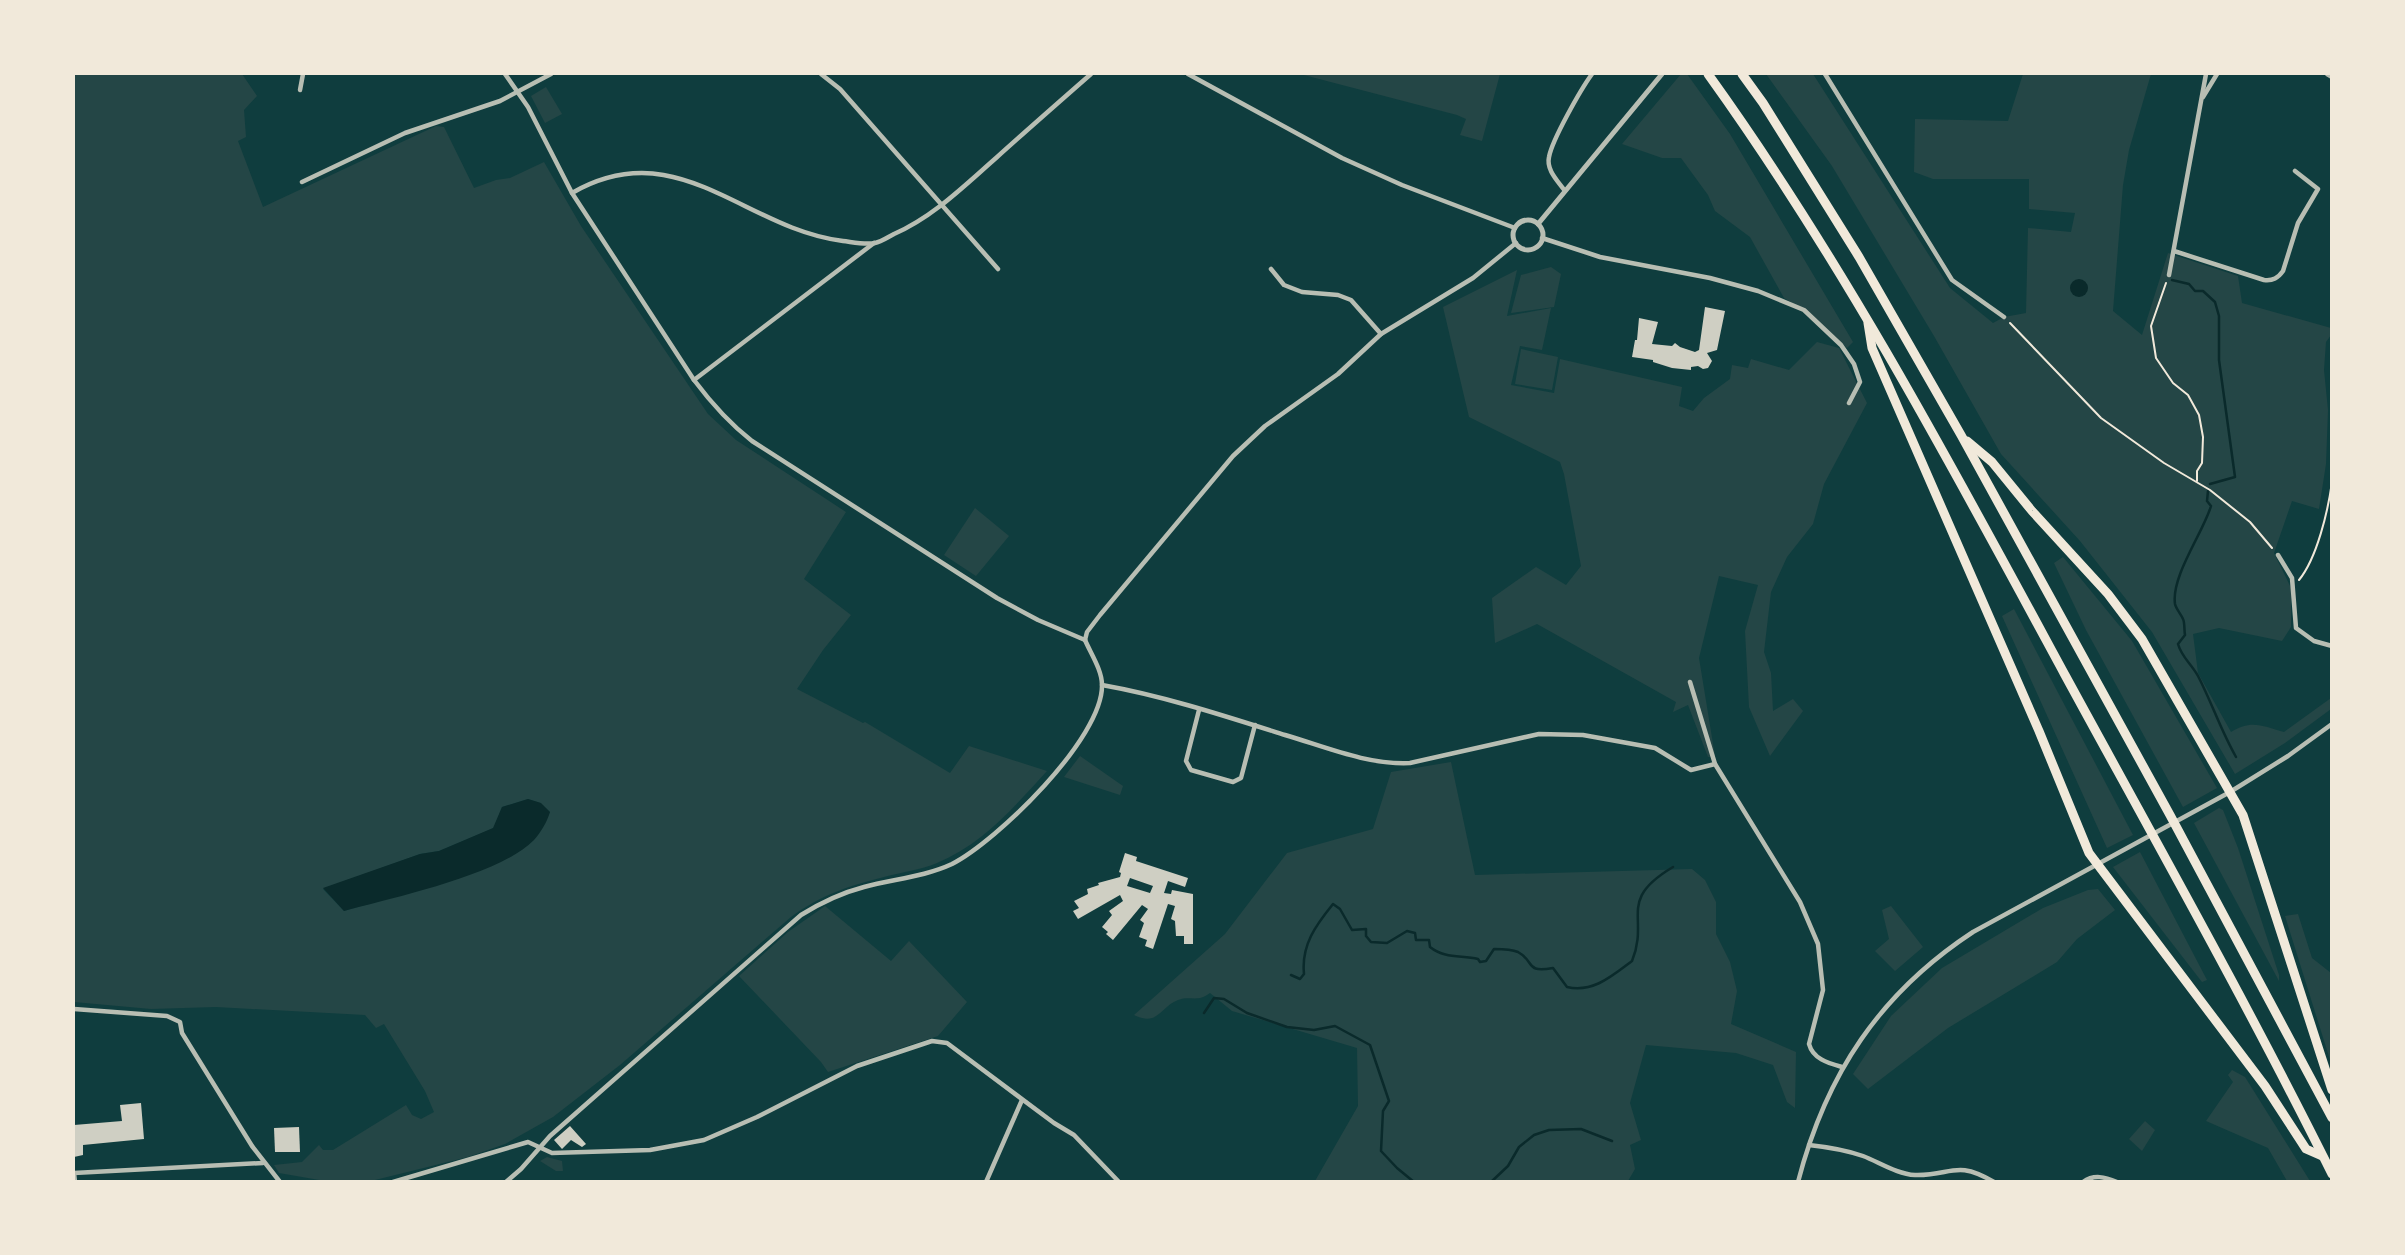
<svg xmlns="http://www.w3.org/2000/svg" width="2405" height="1255" viewBox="0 0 2405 1255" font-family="Overpass,sans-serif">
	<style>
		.green { fill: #244646; fill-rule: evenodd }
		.water { fill: #0a2a2b }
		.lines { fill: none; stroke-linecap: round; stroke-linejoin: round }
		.stream { stroke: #0a2a2b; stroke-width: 2.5 }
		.building { fill: #cfcfc3; fill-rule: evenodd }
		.path { stroke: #f1e9da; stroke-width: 2 }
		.minor { stroke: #b8beb3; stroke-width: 4.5 }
		.tertiary { stroke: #b8beb3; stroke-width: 5 }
		.motorway { stroke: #f1e9da; stroke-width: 9 }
	</style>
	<rect width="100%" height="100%" fill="#0f3d3e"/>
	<g class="green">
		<path d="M74,74H242L257,96L244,110L246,137L238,141L263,207L436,126L444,127L474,188L496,180L510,178L544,162L581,226L708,414L736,440L846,512L804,579L851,615L823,650L797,689L863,723L865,722L950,773L969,746L1047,771C1014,807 983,844 937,863C920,870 902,872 884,877C848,886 821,895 791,917L620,1065L553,1117L505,1144L468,1157L375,1180L325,1181L279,1173L274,1165L302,1162L319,1145L323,1150H333L406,1105L412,1115L421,1119L434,1112L425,1091L384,1024L376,1028L365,1015L216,1007L151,1009L74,1002ZM528,799L540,803L550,812L512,856L455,879L344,911L323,889L420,854L439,851L494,828L502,807Z"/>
		<polygon points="1300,74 1500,74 1482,141 1460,135 1466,119 1457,115"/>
		<polygon points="1681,74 1687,74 1730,134 1853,342 1847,348 1813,316 1784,298 1750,237 1715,211 1708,195 1681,158 1662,158 1622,144"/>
		<path d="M1766,74H1813L1950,288L1993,323L2004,317L2026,313L2028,228L2071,232L2075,213L2029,209V179H1933L1914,172L1915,119L2008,121L2023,74H2151L2129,150L2123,185L2113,311L2142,335L2168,253L2238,276L2242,303L2331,328V335L2326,342L2324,370L2328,410L2326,464L2319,509L2292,501L2274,553L2291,588V627L2282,641L2219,628L2193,634L2198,673L2231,732C2251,719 2263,726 2284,732L2331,698V709L2285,743L2235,774L2152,632L2080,541L2001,454L1934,336L1832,166Z"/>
		<polygon points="546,87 562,114 545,123 531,96"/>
		<polygon points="1551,267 1561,274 1554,307 1511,313 1521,275"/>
		<polygon points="1517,270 1507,316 1551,308 1542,350 1520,346 1511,385 1554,393 1560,359 1682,387 1679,406 1693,411 1704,398 1730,379 1732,365 1748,368 1751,359 1789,370 1817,342 1839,348 1867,403 1824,484 1813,524 1787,557 1771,592 1764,652 1771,673 1773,711 1793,699 1803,711 1770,756 1749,707 1745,631 1758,585 1719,576 1699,658 1715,756 1708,757 1688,705 1673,712 1676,702 1537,624 1495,643 1492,598 1536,567 1566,585 1581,566 1564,474 1560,462 1469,417 1443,307"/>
		<polygon points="1521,349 1558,357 1552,390 1515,384"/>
		<polygon points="975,508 1009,536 976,576 944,555"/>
		<polygon points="2063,557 2132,641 2217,788 2183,807 2086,630 2054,563"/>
		<polygon points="2014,609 2133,835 2107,848 2002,616"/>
		<polygon points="1080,756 1123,786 1120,795 1064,777"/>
		<path d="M1451,762L1475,875L1692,869L1705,880L1716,902V934L1730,962L1737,991L1731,1024L1796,1052L1795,1108L1787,1102L1773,1065L1736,1053L1646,1045L1630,1103L1641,1140L1630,1145L1635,1169L1628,1181H1315L1358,1106L1357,1048L1232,1011L1210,993C1197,1003 1190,995 1178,1000C1160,1007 1158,1027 1134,1015L1225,934L1287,853L1373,829L1391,772Z"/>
		<polygon points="2219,808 2223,810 2238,848 2279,975 2279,981 2194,823"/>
		<polygon points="2140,852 2207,980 2202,982 2113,867"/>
		<polygon points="2098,889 2115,910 2077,939 2057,962 1948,1028 1868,1089 1853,1074 1891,1016 1942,968 2043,908 2088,890"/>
		<polygon points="825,906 891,961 909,941 967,1002 938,1036 828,1072 821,1062 739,976 788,932"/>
		<polygon points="1891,906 1923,947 1895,971 1875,951 1889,939 1882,910"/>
		<polygon points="2298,914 2312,958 2331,973 2331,1063 2285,916"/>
		<polygon points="2232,1070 2245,1077 2310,1181 2287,1181 2268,1148 2206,1121 2233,1082 2228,1075"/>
		<polygon points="2145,1121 2155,1130 2142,1151 2129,1139"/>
		<polygon points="547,1157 562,1161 563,1171 556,1171 540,1161"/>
	</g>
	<g class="water">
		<circle cx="2079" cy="288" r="9"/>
		<path d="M528,799L541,803L550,812C547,822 541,832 534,840C500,875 392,898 344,911L323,888L420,854L439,851L493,828L502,807Z"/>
	</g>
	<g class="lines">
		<g class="stream">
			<polyline points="2172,280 2189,284 2195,291 2203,291 2215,302 2219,316 2219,360 2235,477 2210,484"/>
			<path d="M2208,491L2207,501L2211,506C2203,533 2171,576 2175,604C2176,609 2181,614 2183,619C2185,623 2184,630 2185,635L2178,644C2182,658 2191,663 2198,676C2212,703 2221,731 2236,757"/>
			<path d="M1291,975L1300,979L1304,974C1301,945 1316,925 1333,904L1340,909L1352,930L1366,929V936L1371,942L1387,943L1407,931L1415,933L1416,940H1429L1430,947C1445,959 1461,955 1478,959L1480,962L1486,961L1494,949C1502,949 1511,949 1518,952C1536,962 1524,973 1553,968L1567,987C1593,993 1612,976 1632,961C1650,917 1616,901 1673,867"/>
			<polyline points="1204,1013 1214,998 1224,999 1247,1013 1287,1027 1314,1030 1335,1026 1370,1045 1389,1101 1383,1111 1381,1151 1397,1168 1414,1182"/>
			<polyline points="1491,1182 1508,1166 1519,1147 1534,1135 1549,1130 1581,1129 1612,1141"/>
		</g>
	</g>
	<g class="building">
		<polygon points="1705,307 1725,311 1717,350 1707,353 1712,361 1708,368 1703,369 1698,366 1691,367 1691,370 1672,368 1653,362 1653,360 1632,357 1635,340 1637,340 1639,318 1658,322 1652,344 1672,346 1675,343 1680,347 1695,352 1699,350"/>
		<path d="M1125,853L1137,857L1136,861L1188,878L1185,887L1168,881L1164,893L1171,894L1172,890L1193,894V944H1184V936H1176L1175,921L1171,919L1175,906L1168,904L1153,949L1145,946L1147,940L1139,937L1144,923L1140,920L1148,909L1142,905L1113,940L1106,934L1108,932L1102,927L1112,915L1109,911L1123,901L1120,895L1078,919L1073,911L1079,908L1074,901L1088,894L1087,889L1099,885L1098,883L1120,877L1121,873L1119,872ZM1130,878L1153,886L1150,893L1127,886Z"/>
		<polygon points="141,1103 144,1139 83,1145 83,1155 74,1157 74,1125 122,1121 120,1105"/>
		<polygon points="570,1126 586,1144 582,1147 571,1140 562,1149 554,1140"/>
		<polygon points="299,1127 300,1152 275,1152 274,1128"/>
	</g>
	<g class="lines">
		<g class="path">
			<polyline points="2166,283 2151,326 2156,358 2173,383 2188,395 2199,415 2203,437 2202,463 2197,471 2197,481"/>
			<polyline points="2010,323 2101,418 2164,463 2210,490 2250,522 2272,548"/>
			<path d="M2299,580C2317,558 2328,511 2332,482"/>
		</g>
		<g class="minor">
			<path d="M505,74L528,107L572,193L694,380C712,404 729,423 752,441L997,598L1038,620L1085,640"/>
			<polyline points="821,74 840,89 998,269"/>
			<polyline points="1188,74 1342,158 1402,185 1515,228"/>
			<polyline points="1825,74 1952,280 2004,317"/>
			<polyline points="2327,74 2332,77"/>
			<polyline points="300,90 303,74"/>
			<polyline points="2203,97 2217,74"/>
			<polyline points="302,182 405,133 500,101 551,74"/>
			<path d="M1565,191C1558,181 1546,170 1549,157C1552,140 1581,89 1592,74"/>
			<path d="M572,193C678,132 744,229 843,241C852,242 865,245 875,243C881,242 888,237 894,234C933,217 964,186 996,158C1027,130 1059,102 1091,74"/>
			<polyline points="1542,238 1600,257 1710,278 1758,291 1804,310 1841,345 1854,364 1860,382 1849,403"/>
			<path d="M2174,251L2264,280C2273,281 2278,278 2283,271L2298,223L2318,189L2295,171"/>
			<polyline points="1271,269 1284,285 1302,292 1338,295 1351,300 1381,334"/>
			<polyline points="2169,275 2206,74"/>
			<polyline points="694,380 874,243"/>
			<polyline points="2278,555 2292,578 2296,628 2314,641 2332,646"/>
			<polyline points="1085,640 1087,632 1100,615 1233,456 1265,426 1338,374 1381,334 1473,278 1516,243"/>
			<path d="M1690,682L1715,764L1800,902L1818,944L1823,990L1809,1044C1813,1059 1828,1063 1842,1067"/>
			<path d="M1102,685C1164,696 1225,716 1285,735C1326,747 1367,765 1410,763L1539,734L1583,735L1655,748L1691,770L1715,764"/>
			<polyline points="1199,710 1186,761 1191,770 1233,782 1241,778 1255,725"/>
			<polyline points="74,1009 167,1016 180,1022 182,1033 252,1146 280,1182"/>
			<path d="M1809,1145C1827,1147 1846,1150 1863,1156C1879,1162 1897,1174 1915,1175C1952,1176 1955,1159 1994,1182"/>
			<polyline points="74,1173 263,1163"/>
			<polyline points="74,1173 75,1182"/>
			<polyline points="393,1182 528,1142 552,1153 650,1150 704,1140 757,1117 857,1066 932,1041 947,1043 1054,1123 1074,1135 1119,1182"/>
			<path d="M506,1182L521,1169L550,1136L801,915C822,902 841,893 864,887C893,879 924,877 952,864C997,841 1103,738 1102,685C1102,670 1091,654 1085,640"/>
			<polyline points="986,1182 1022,1100"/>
			<path d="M1798,1182C1826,1074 1880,993 1973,932L2230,792L2288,756L2332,724"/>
			<path d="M2083,1182C2094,1174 2105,1177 2117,1182"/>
		</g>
		<g class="tertiary">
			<circle cx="1528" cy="235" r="15"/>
			<polyline points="1538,224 1662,74"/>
		</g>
		<g class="motorway">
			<path d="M1708,74C1844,263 1954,470 2065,675C2155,840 2248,1005 2332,1174"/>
			<polyline points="1742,74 1763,103 1859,257 1961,435 2170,815 2332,1118"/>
			<polyline points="1868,323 1872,348 2039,731 2089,853 2265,1086 2306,1149 2322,1156"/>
			<polyline points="1967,441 1992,462 2032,511 2108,594 2142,639 2243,815 2332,1090"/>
		</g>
	</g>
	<rect width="2405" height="1255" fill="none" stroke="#f1e9da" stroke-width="150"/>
</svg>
